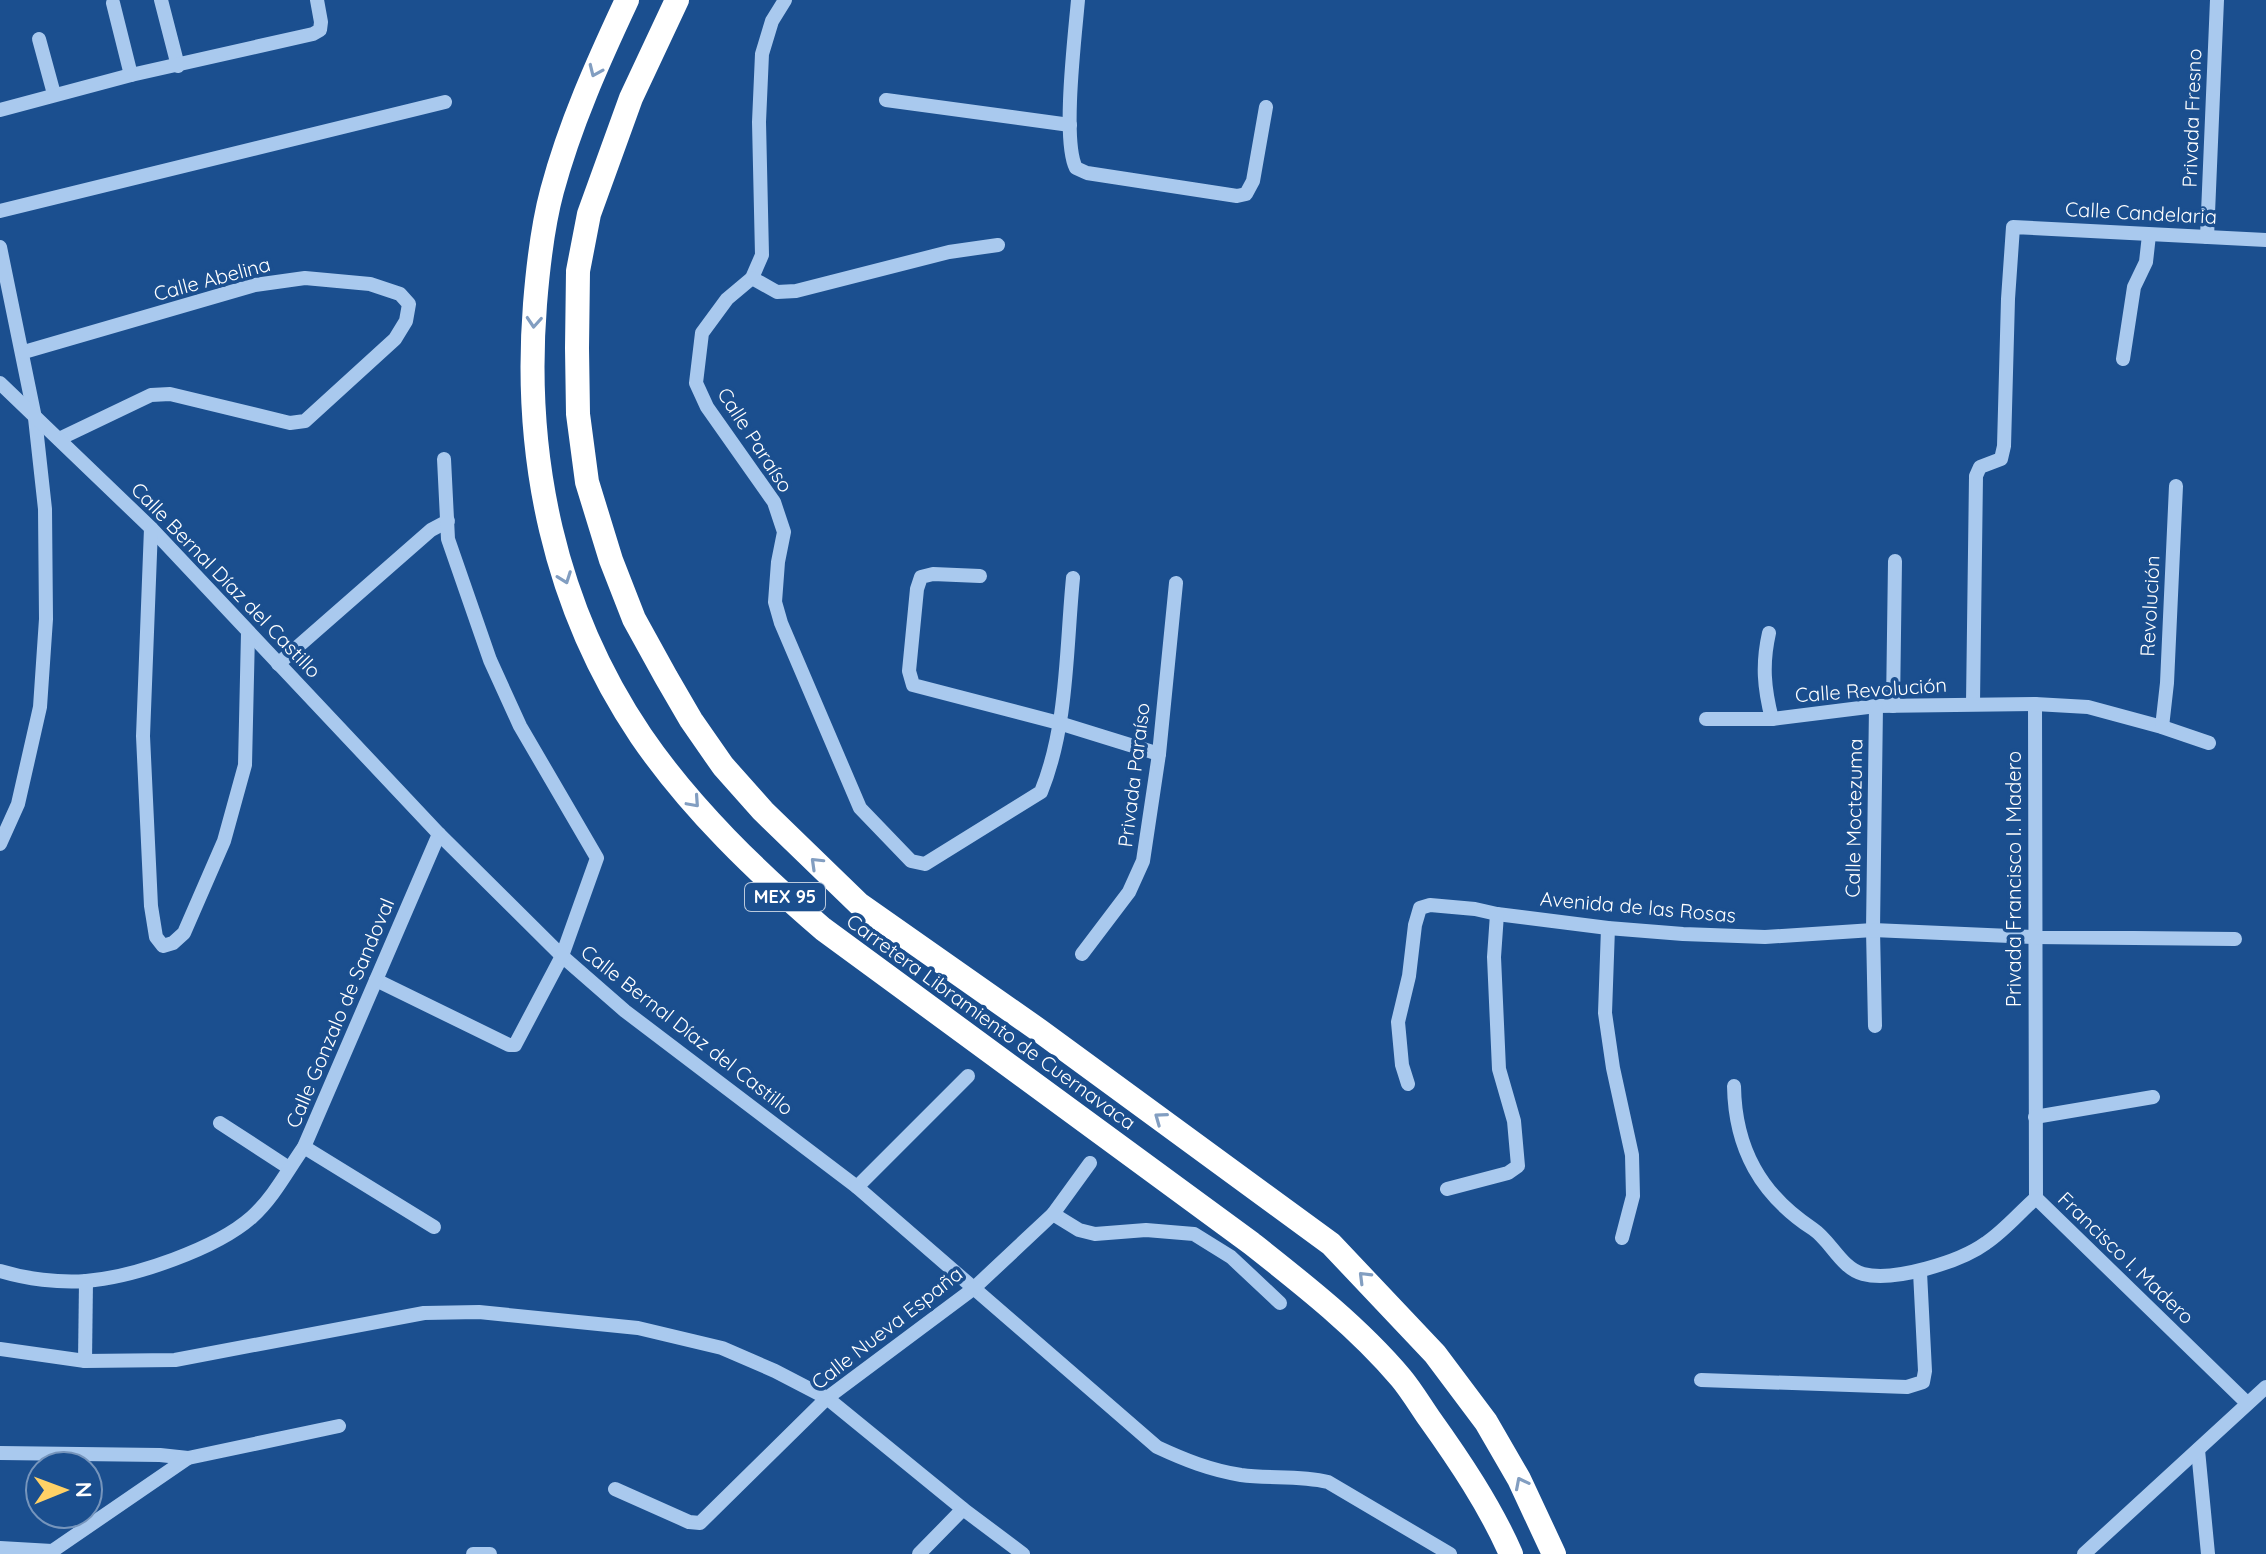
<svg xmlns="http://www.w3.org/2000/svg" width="2266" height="1554" viewBox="0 0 2266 1554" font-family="Quicksand,sans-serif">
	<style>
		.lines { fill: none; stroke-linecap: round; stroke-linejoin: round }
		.minor { stroke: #a9c9ee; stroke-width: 14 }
		.highway { stroke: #fff; stroke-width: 24 }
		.oneway { stroke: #829ec1 }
		.labels { text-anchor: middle; stroke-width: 7; stroke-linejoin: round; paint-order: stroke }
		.shield { fill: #1b4f8f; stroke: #bbcadd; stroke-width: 2 }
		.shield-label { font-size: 18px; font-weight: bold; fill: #fff }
		.street-label { font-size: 20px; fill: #fff; stroke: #1b4f8f }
	</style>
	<rect width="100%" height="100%" fill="#1b4f8f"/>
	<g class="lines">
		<g class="minor">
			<polyline points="161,0 178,66"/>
			<path d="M785,0L772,21L762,54L759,122L762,255L752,278L727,299L702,333L696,383L707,407L774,502L784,532L778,562L775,602L781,623L860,808L911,861L925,864L1041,792C1068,726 1066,648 1073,578"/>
			<path d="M1078,0C1075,35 1062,141 1076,168L1087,173L1237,196L1246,194L1253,181L1266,107"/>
			<polyline points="113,3 131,75"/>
			<polyline points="39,39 54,94"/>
			<polyline points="886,100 1070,125"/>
			<polyline points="0,110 131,75 313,34 320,30 321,22 317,0"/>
			<polyline points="0,211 445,102"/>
			<polyline points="2207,237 2217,0"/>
			<polyline points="0,247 35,418 45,509 46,619 40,707 18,804 0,844"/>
			<polyline points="752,278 777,292 796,291 949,252 998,245"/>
			<polyline points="24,352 255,285 305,278 370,284 400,294 409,304 406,321 395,339 305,421 290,423 170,394 151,395 59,439"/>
			<polyline points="2123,359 2134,287 2146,262 2149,235"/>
			<path d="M0,383L151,528L439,834L562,956L625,1011L857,1187L1157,1447C1185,1460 1210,1470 1241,1475C1270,1479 1299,1475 1328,1482L1450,1554"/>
			<polyline points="151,528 143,736 151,906 156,937 163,946 173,943 184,933 224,841 245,765 248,633"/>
			<polyline points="980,576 933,574 921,577 917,589 909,671 913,685 1059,723 1159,754"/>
			<path d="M1769,633C1762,664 1764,688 1772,719"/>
			<polyline points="278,664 431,530 448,521"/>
			<polyline points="1973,703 1976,476 1980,467 2001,459 2004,446 2008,299 2013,227 2266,240"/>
			<polyline points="2035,704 2036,1198 2247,1403"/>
			<polyline points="1893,706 1895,561"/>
			<polyline points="1706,719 1772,719 1876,706 2035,704 2088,707 2162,727 2209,743"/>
			<polyline points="2162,727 2167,683 2176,486"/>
			<polyline points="1608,928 1605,1013 1613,1068 1632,1155 1633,1196 1622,1238"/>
			<polyline points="1082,954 1129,892 1143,861 1159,754 1176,583"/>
			<polyline points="376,980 509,1045 515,1045 562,956 597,858 520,726 490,660 448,539 444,459"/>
			<polyline points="1875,1026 1873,930 1876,706"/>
			<polyline points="1408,1084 1402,1065 1398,1022 1409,976 1415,925 1420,908 1430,905 1475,909 1497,914 1608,928 1683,934 1765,937 1873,930 2033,937 2235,939"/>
			<path d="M1734,1086C1735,1149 1761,1195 1813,1229C1831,1241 1841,1268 1863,1274C1894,1282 1960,1262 1986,1243C2004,1231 2019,1213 2036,1198"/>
			<polyline points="2035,1117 2153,1097"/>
			<polyline points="220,1123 289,1168"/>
			<polyline points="304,1147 434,1227"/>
			<polyline points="857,1187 968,1076"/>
			<polyline points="1447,1189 1508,1173 1518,1166 1514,1121 1499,1069 1494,957 1497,914"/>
			<polyline points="1053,1214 1079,1230 1095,1234 1146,1230 1194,1234 1231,1257 1280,1303"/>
			<path d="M0,1271C26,1279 59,1283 86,1281C134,1277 216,1249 252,1217C274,1197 287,1171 304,1147L439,834"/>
			<polyline points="0,1349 85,1361 175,1360 424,1313 479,1312 638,1328 722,1348 775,1371 827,1398 963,1509 1023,1554"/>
			<polyline points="85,1361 86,1281"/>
			<polyline points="1701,1380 1907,1387 1923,1382 1925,1371 1920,1272"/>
			<polyline points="2198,1450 2208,1554"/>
			<polyline points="0,1453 160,1455 188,1458 339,1426"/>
			<polyline points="615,1489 689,1522 700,1523 827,1398 973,1289 1053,1214 1090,1163"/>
			<polyline points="0,1548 52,1551"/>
			<polyline points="48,1554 188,1458"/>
			<polyline points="473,1554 490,1554"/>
			<polyline points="919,1554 963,1509"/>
			<polyline points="2084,1554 2266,1387"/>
		</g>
		<g class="highway">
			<path d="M627,0C598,62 570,124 552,191C542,228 538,267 535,304C523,457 554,607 641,736C691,809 757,872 823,929L1251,1243C1303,1284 1358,1327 1401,1378C1411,1390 1420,1405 1429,1418C1459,1460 1490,1506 1511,1554"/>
			<polyline points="677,0 631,98 589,214 578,271 577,348 578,414 587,482 611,560 634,619 666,677 691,720 723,766 763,811 859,904 1040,1031 1331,1244 1435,1354 1486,1422 1519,1479 1554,1554"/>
		</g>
	</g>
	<defs><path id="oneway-chevron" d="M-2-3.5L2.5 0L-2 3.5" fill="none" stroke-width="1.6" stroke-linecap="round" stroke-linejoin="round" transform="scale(2)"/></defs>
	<g class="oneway">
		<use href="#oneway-chevron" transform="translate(595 71) rotate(114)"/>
		<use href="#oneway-chevron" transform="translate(534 322) rotate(94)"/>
		<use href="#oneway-chevron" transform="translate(565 578) rotate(70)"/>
		<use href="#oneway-chevron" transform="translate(694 802) rotate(48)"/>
		<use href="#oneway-chevron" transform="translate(816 863) rotate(-136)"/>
		<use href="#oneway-chevron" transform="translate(1160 1118) rotate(-144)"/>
		<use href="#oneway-chevron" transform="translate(1364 1277) rotate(-135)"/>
		<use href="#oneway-chevron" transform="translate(1521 1483) rotate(-117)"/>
	</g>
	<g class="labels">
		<rect class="shield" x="745" y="883" width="80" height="28" rx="6"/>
		<g class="shield-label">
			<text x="785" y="903">MEX 95</text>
		</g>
		<g class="street-label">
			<text transform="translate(2192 118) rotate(-88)" y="7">Privada Fresno</text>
			<text transform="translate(2141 213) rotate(3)" y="7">Calle Candelaria</text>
			<text transform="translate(212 279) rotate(-15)" y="7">Calle Abelina</text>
			<text transform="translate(755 440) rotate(57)" y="7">Calle Paraíso</text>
			<text transform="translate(226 580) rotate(46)" y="7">Calle Bernal Díaz del Castillo</text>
			<text transform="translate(2150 606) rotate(-87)" y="7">Revolución</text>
			<text transform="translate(1871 690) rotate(-4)" y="7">Calle Revolución</text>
			<text transform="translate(1134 775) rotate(-83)" y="7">Privada Paraíso</text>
			<text transform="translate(1854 818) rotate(-89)" y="7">Calle Moctezuma</text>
			<text transform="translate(2014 879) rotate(-90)" y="7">Privada Francisco I. Madero</text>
			<text transform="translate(1638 907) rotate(5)" y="7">Avenida de las Rosas</text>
			<text transform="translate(340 1013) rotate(-67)" y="7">Calle Gonzalo de Sandoval</text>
			<text transform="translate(991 1022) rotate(36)" y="7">Carretera Libramiento de Cuernavaca</text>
			<text transform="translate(687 1030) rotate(38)" y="7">Calle Bernal Díaz del Castillo</text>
			<text transform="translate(2126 1258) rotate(44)" y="7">Francisco I. Madero</text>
			<text transform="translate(887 1328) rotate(-38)" y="7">Calle Nueva España</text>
		</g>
	</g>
	<g transform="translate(64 1490) rotate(89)"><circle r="38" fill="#1b4f8f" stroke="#7695bc" stroke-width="2"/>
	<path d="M0-6L14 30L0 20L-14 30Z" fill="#ffd166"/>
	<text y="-12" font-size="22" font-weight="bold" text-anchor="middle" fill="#ffffff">N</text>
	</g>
</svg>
